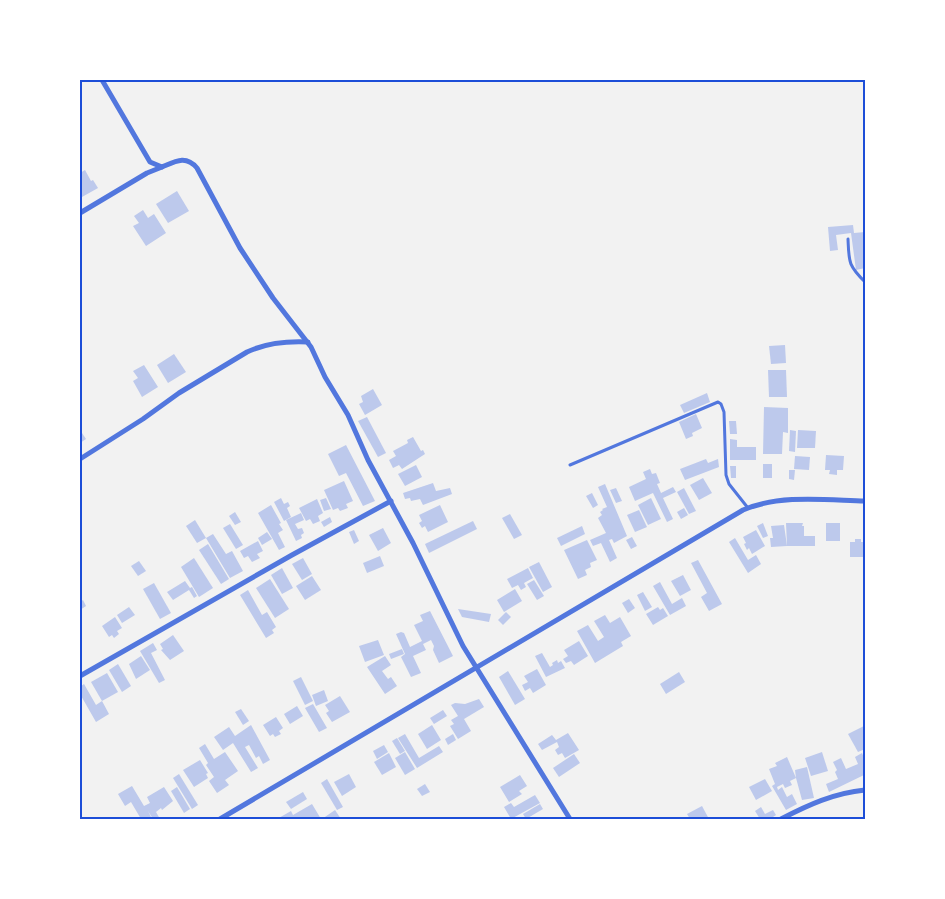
<svg xmlns="http://www.w3.org/2000/svg" width="945" height="899" viewBox="0 0 945 899" font-family="'Exo 2',sans-serif">
	<style>
		.building { fill: #bdc9ec }
		.lines { fill: none; stroke-linecap: round; stroke-linejoin: round }
		.service { stroke: #5277de; stroke-width: 3 }
		.minor { stroke: #5277de; stroke-width: 5 }
		.neatline { fill: none; stroke: #1d4ed8; stroke-width: 2 }
	</style>
	<rect width="100%" height="100%" fill="#f2f2f2"/>
	<g class="building">
		<polygon points="85,170 91,181 93,180 98,188 82,197 80,194 80,173"/>
		<polygon points="177,191 189,211 168,223 156,204"/>
		<polygon points="143,210 148,218 154,214 166,233 146,246 133,226 139,223 134,216"/>
		<polygon points="853,225 854,233 865,232 865,268 856,270 851,233 836,235 838,250 830,251 828,227"/>
		<polygon points="785,345 786,363 771,364 769,346"/>
		<polygon points="174,354 186,372 168,383 157,365"/>
		<polygon points="144,365 158,387 142,397 133,381 138,378 133,371"/>
		<polygon points="768,370 786,370 787,397 769,397"/>
		<polygon points="373,389 382,405 365,415 359,404 363,402 361,396"/>
		<polygon points="707,393 710,402 684,413 680,405"/>
		<polygon points="764,407 788,408 788,433 783,432 782,454 763,454"/>
		<polygon points="696,414 702,428 692,433 693,436 686,439 679,422"/>
		<polygon points="367,417 386,453 378,457 358,421"/>
		<polygon points="729,421 736,421 737,434 730,434"/>
		<polygon points="80,430 86,439 80,443"/>
		<polygon points="790,430 796,431 795,452 789,451"/>
		<polygon points="798,430 816,431 815,448 797,448"/>
		<polygon points="413,437 421,451 423,450 425,454 402,469 399,465 393,468 389,460 396,456 393,451 408,443 407,440"/>
		<polygon points="730,439 737,440 737,447 756,447 756,460 730,460"/>
		<polygon points="346,445 375,501 363,506 346,473 339,476 328,454"/>
		<polygon points="826,455 844,456 843,470 837,470 837,475 829,474 830,470 825,470"/>
		<polygon points="795,456 810,457 809,470 794,469"/>
		<polygon points="706,459 708,463 718,459 719,467 685,480 680,469"/>
		<rect x="763" y="464" width="9" height="14"/>
		<polygon points="416,465 422,477 405,486 398,474"/>
		<polygon points="730,466 736,466 736,478 731,478"/>
		<polygon points="650,469 652,474 656,473 660,483 657,484 661,493 673,487 676,492 663,498 673,519 667,522 653,493 635,501 629,487 646,479 643,472"/>
		<polygon points="789,470 795,470 794,480 789,479"/>
		<polygon points="703,478 712,493 699,500 690,485"/>
		<polygon points="344,481 353,501 346,504 348,508 340,511 338,508 333,510 324,490"/>
		<polygon points="433,483 436,491 450,488 452,494 423,505 420,499 411,501 410,498 405,499 403,493"/>
		<polygon points="605,484 627,536 614,543 612,539 609,540 617,558 610,562 601,543 593,546 590,540 606,533 598,518 602,515 600,512 603,510 602,509 607,507 598,487"/>
		<polygon points="616,488 622,501 616,503 610,490"/>
		<polygon points="684,488 696,511 689,514 677,492"/>
		<polygon points="592,493 598,505 593,508 586,496"/>
		<polygon points="281,498 284,504 288,502 290,506 287,508 291,517 284,521 274,502"/>
		<polygon points="326,498 331,509 324,511 320,500"/>
		<polygon points="651,498 661,519 648,525 638,505"/>
		<polygon points="317,499 323,513 318,516 320,521 313,524 310,519 306,521 299,508"/>
		<polygon points="271,505 281,523 279,524 283,530 278,533 285,547 279,550 258,513"/>
		<polygon points="440,505 448,522 428,532 425,526 422,528 419,523 422,521 419,515"/>
		<polygon points="684,508 688,515 681,519 677,512"/>
		<polygon points="639,510 647,527 635,532 627,515"/>
		<polygon points="235,512 241,522 235,525 229,516"/>
		<polygon points="301,513 304,520 295,524 298,529 302,528 304,533 301,535 302,538 296,541 286,520"/>
		<polygon points="510,514 522,535 514,539 502,518"/>
		<polygon points="330,517 332,522 324,527 321,522"/>
		<polygon points="195,520 206,538 197,543 186,526"/>
		<polygon points="473,521 477,529 429,553 425,544"/>
		<polygon points="763,523 768,536 763,538 757,526"/>
		<polygon points="786,523 803,523 802,526 804,526 804,536 815,536 815,546 787,546"/>
		<rect x="826" y="523" width="14" height="18"/>
		<polygon points="230,524 243,545 236,549 223,528"/>
		<polygon points="784,525 787,546 771,547 770,538 773,538 771,526"/>
		<polygon points="582,526 585,534 561,546 557,538"/>
		<polygon points="383,528 391,543 378,551 369,535"/>
		<polygon points="354,530 359,541 354,544 349,532"/>
		<polygon points="756,530 765,546 752,554 749,548 747,550 744,544 746,543 743,537"/>
		<polygon points="267,532 272,539 262,545 258,538"/>
		<polygon points="213,534 226,554 232,551 243,571 230,578 206,538"/>
		<polygon points="632,537 637,546 631,549 626,540"/>
		<polygon points="735,538 748,560 756,555 761,564 748,573 729,542"/>
		<polygon points="855,539 861,539 861,542 865,542 865,557 850,557 850,542 855,542"/>
		<polygon points="587,540 597,560 590,563 591,567 585,570 587,575 578,579 564,550"/>
		<polygon points="258,541 263,551 257,554 260,558 252,562 248,556 244,558 240,551"/>
		<polygon points="208,544 229,579 221,584 199,550"/>
		<polygon points="380,556 384,566 367,573 363,563"/>
		<polygon points="194,558 213,588 199,597 181,567"/>
		<polygon points="303,558 312,574 302,580 292,564"/>
		<polygon points="698,560 722,604 709,611 701,597 707,593 691,563"/>
		<polygon points="139,561 146,571 138,576 131,566"/>
		<polygon points="539,562 552,587 543,592 529,567"/>
		<polygon points="282,568 293,588 282,594 271,575"/>
		<polygon points="528,568 533,578 524,583 526,587 521,590 518,585 512,588 507,579"/>
		<polygon points="683,575 691,590 680,596 671,581"/>
		<polygon points="312,576 321,590 305,600 296,586"/>
		<polygon points="270,579 289,609 275,618 256,588"/>
		<polygon points="534,580 544,596 537,600 527,584"/>
		<polygon points="185,581 190,588 192,587 197,596 194,598 189,590 173,600 167,592"/>
		<polygon points="660,582 672,604 682,598 686,606 670,615 653,586"/>
		<polygon points="154,583 171,613 160,619 143,589"/>
		<polygon points="515,589 522,601 504,612 497,600"/>
		<polygon points="248,590 262,615 267,612 276,627 272,630 274,633 266,638 240,595"/>
		<polygon points="643,592 652,607 645,611 637,595"/>
		<polygon points="629,599 635,608 628,613 622,603"/>
		<polygon points="83,600 86,606 80,610 80,602"/>
		<polygon points="129,607 135,615 122,623 117,615"/>
		<polygon points="658,607 660,610 663,608 668,616 653,625 646,614"/>
		<polygon points="458,609 491,614 489,622 462,617"/>
		<polygon points="430,611 453,656 439,663 433,650 434,646 431,640 423,644 426,650 413,656 421,673 411,677 401,657 405,654 396,634 401,632 404,633 410,647 422,641 414,625 423,621 420,615"/>
		<polygon points="506,612 511,617 503,625 498,620"/>
		<polygon points="605,615 610,623 620,617 631,636 621,642 623,646 595,663 577,631 588,625 598,641 604,637 594,621"/>
		<polygon points="115,617 122,628 117,631 119,634 114,638 112,635 109,637 102,626"/>
		<polygon points="173,635 184,651 170,660 161,650 163,649 160,644"/>
		<polygon points="378,640 384,655 365,662 359,646"/>
		<polygon points="579,641 588,656 574,665 571,661 566,663 563,659 568,656 564,650"/>
		<polygon points="153,643 157,650 151,653 165,680 159,683 140,651"/>
		<polygon points="402,649 404,654 391,659 389,654"/>
		<polygon points="542,653 550,667 553,665 552,663 557,660 558,663 561,661 565,668 546,677 535,656"/>
		<polygon points="141,656 150,670 136,679 129,664"/>
		<polygon points="385,656 391,665 382,671 388,679 391,677 397,686 385,694 367,667"/>
		<polygon points="118,664 131,686 122,692 109,670"/>
		<polygon points="537,669 546,685 533,693 530,688 525,691 522,685 528,682 524,676"/>
		<polygon points="508,671 525,699 515,705 499,677"/>
		<polygon points="679,672 685,682 666,694 660,684"/>
		<polygon points="107,673 118,692 102,701 91,682"/>
		<polygon points="301,677 313,701 305,705 293,681"/>
		<polygon points="84,684 96,705 102,701 109,714 96,722 80,694 80,687"/>
		<polygon points="324,690 328,701 316,706 312,695"/>
		<polygon points="340,696 350,712 332,722 326,713 329,711 325,705"/>
		<polygon points="479,699 484,707 464,719 471,731 458,739 450,726 454,724 451,720 458,716 451,705 455,703 465,704"/>
		<polygon points="313,704 327,728 319,732 305,708"/>
		<polygon points="297,706 303,716 290,724 284,714"/>
		<polygon points="241,709 249,721 243,725 235,712"/>
		<polygon points="443,710 447,716 434,724 430,718"/>
		<polygon points="276,717 283,728 279,731 281,734 275,737 273,734 270,736 263,725"/>
		<polygon points="251,725 270,760 263,764 259,756 256,758 249,745 245,747 258,768 251,772 233,743 223,750 214,737 229,727 235,736"/>
		<polygon points="432,725 441,740 427,749 418,734"/>
		<polygon points="864,726 865,749 858,752 848,734"/>
		<polygon points="568,733 579,750 565,758 562,753 558,755 555,750 559,747 557,742 542,750 538,744 552,735 556,740"/>
		<polygon points="405,734 419,758 439,746 443,752 417,768 398,738"/>
		<polygon points="453,734 456,740 448,745 445,739"/>
		<polygon points="397,738 405,751 400,754 392,741"/>
		<polygon points="205,744 214,759 225,752 238,771 225,780 229,785 217,793 209,781 214,777 206,765 208,763 199,748"/>
		<polygon points="384,745 388,752 377,759 373,751"/>
		<polygon points="405,752 415,769 405,775 395,758"/>
		<polygon points="822,752 828,771 811,776 805,758"/>
		<polygon points="389,753 396,767 382,775 374,762"/>
		<polygon points="862,753 865,760 865,777 864,775 829,792 826,784 838,779 835,772 837,770 833,762 841,758 846,769 858,764 855,757"/>
		<polygon points="574,754 580,763 559,777 553,768"/>
		<polygon points="787,757 796,778 795,770 807,767 814,798 802,800 796,778 790,781 792,785 785,788 783,784 777,787 778,790 782,787 787,797 792,794 797,804 786,810 772,786 775,784 769,769 777,766 775,763"/>
		<polygon points="200,760 208,773 206,774 208,778 194,787 183,770"/>
		<polygon points="179,774 198,805 192,809 173,778"/>
		<polygon points="349,774 356,787 342,796 334,782"/>
		<polygon points="520,775 527,786 519,791 522,794 509,802 500,787"/>
		<polygon points="327,779 343,807 337,810 321,783"/>
		<polygon points="765,779 772,791 756,800 749,787"/>
		<polygon points="425,784 430,792 422,796 417,789"/>
		<polygon points="132,786 144,806 150,803 147,797 164,787 173,801 162,810 161,808 156,812 160,819 153,819 148,811 152,819 141,819 131,802 125,806 118,794"/>
		<polygon points="177,787 190,809 184,813 171,791"/>
		<polygon points="303,792 307,799 291,809 286,802"/>
		<polygon points="535,795 540,803 511,819 504,807 511,803 514,807"/>
		<polygon points="312,804 321,819 277,819 291,811 293,815"/>
		<polygon points="540,804 543,809 526,819 523,814"/>
		<polygon points="702,806 709,819 690,819 687,814"/>
		<polygon points="761,807 765,814 773,810 776,815 770,819 760,819 755,811"/>
		<polygon points="335,810 341,819 322,819"/>
	</g>
	<g class="lines">
		<g class="service">
			<path d="M848,239C849,262 848,265 865,282"/>
			<polyline points="570,465 718,402 721,404 724,412 726,475 729,484 748,508"/>
		</g>
		<g class="minor">
			<path d="M102,80L150,162L162,167C176,161 186,155 197,168L240,248L273,298L311,347L325,377L348,415L368,460L413,543L463,646L570,819"/>
			<polyline points="80,213 147,173 162,167"/>
			<path d="M80,459L143,419L179,393L247,352C266,343 287,341 308,342"/>
			<polyline points="80,676 292,555 391,501"/>
			<path d="M220,819L743,510C780,494 826,500 865,501"/>
			<path d="M781,819C808,805 834,793 865,790"/>
		</g>
	</g>
	<rect width="945" height="899" fill="none" stroke="#ffffff" stroke-width="162"/>
	<rect x="81" y="81" width="783" height="737" class="neatline"/>
</svg>
